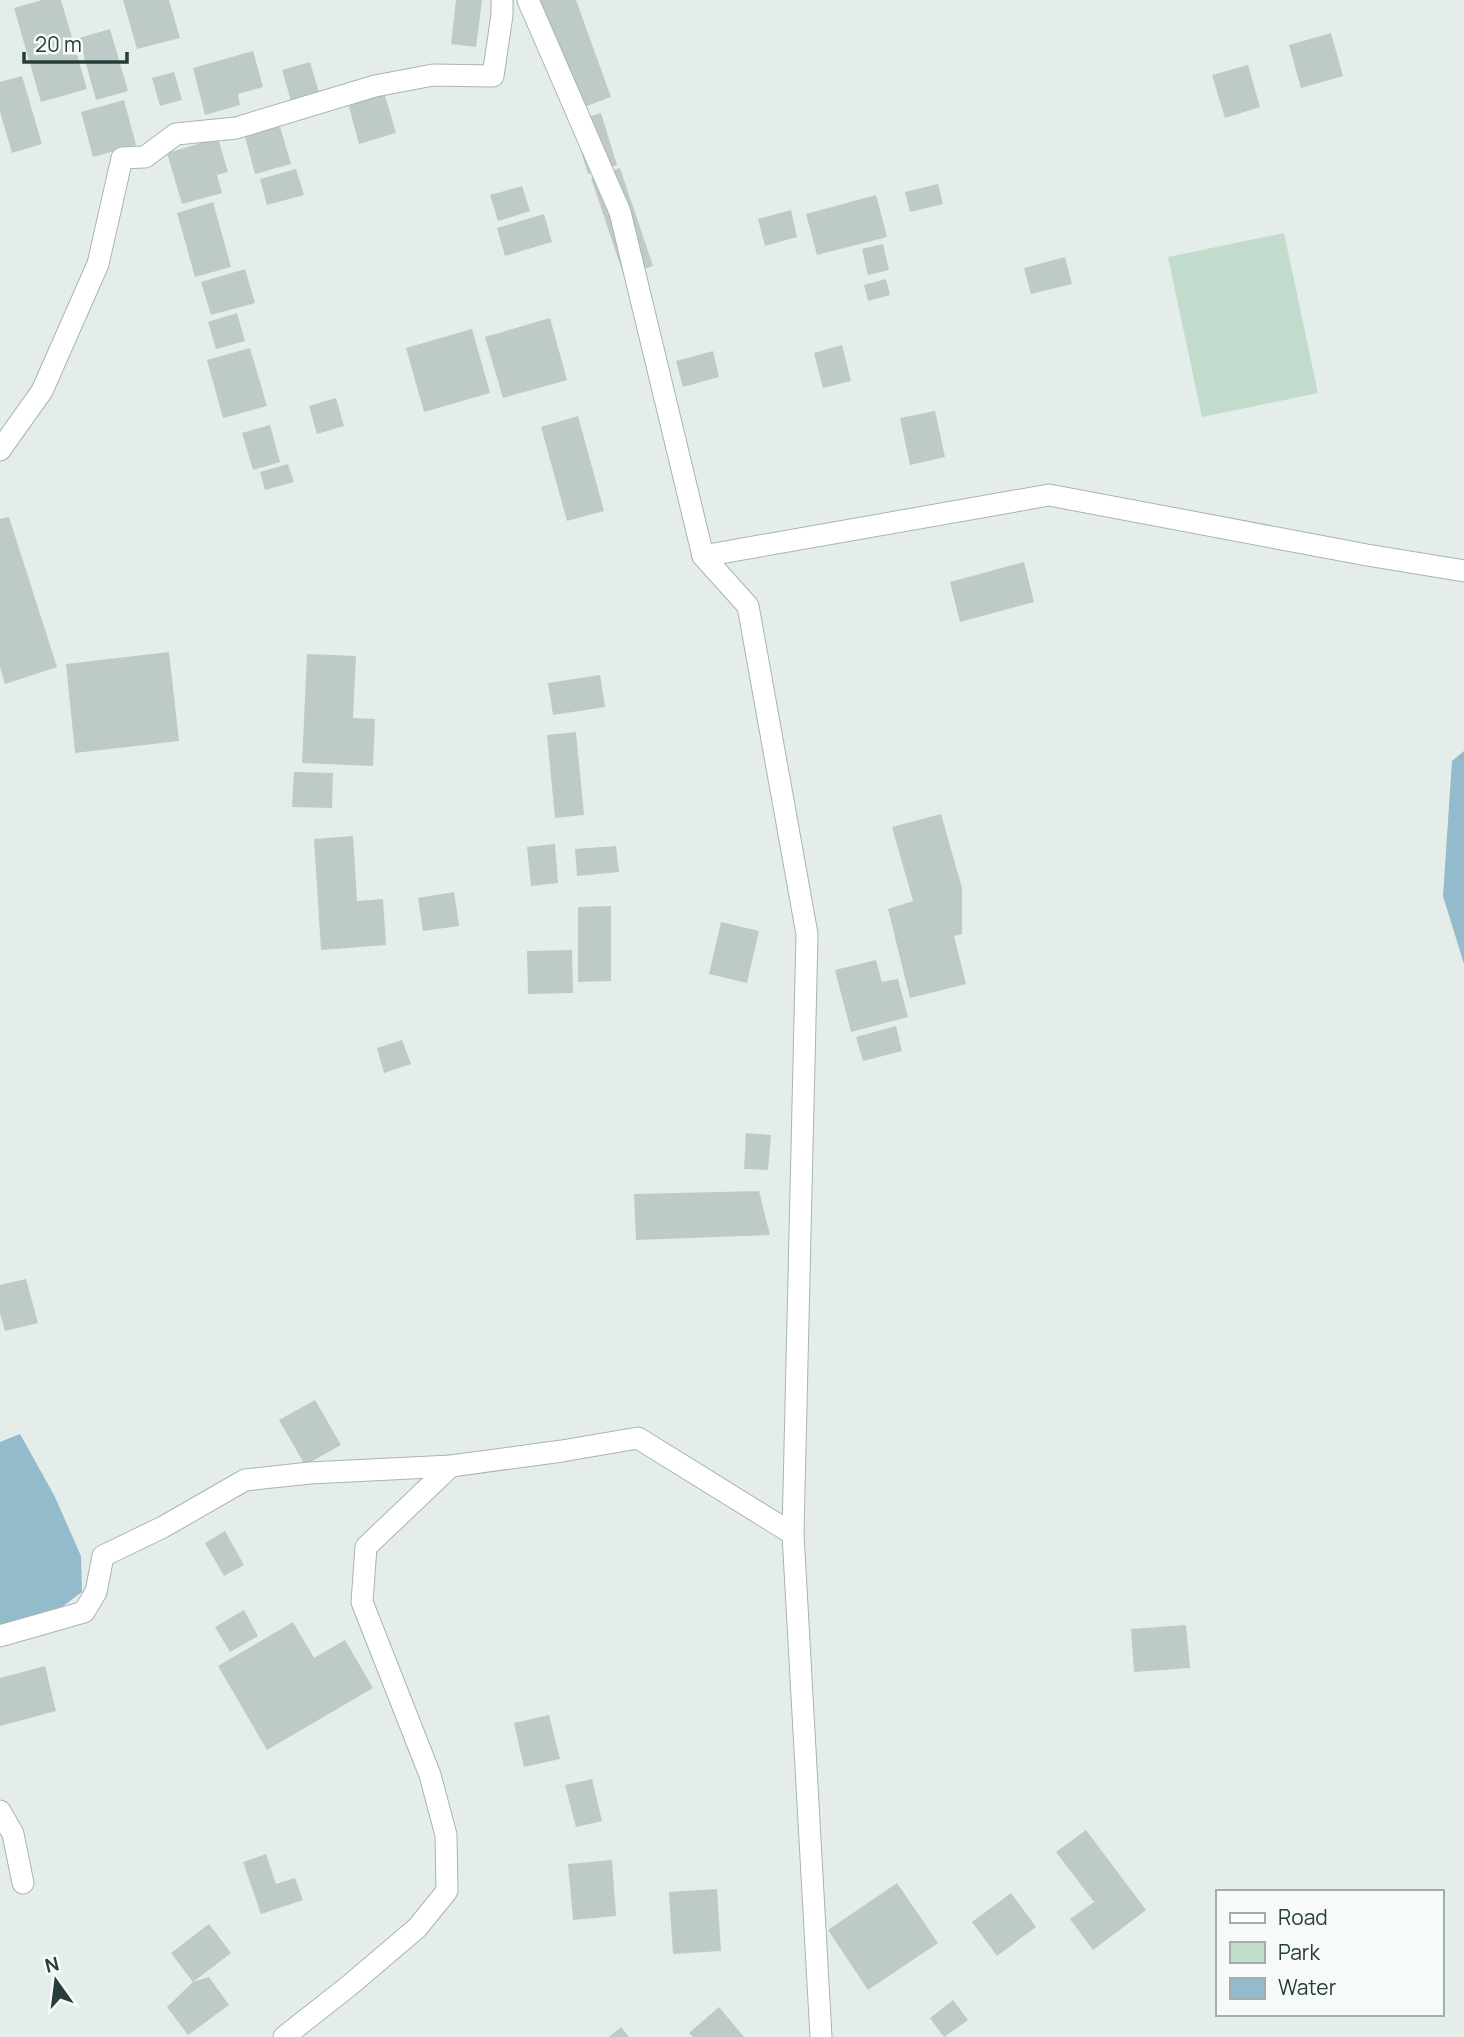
<svg xmlns="http://www.w3.org/2000/svg" width="1464" height="2037" viewBox="0 0 1464 2037" font-family="Manrope,sans-serif">
	<style>
		.green { fill: #c1dbcc }
		.water { fill: #94bbcb }
		.building { fill: #becac7 }
		.lines { fill: none; stroke-linecap: round; stroke-linejoin: round }
		.minor-casing { stroke: #a8b5b2; stroke-width: 23 }
		.minor { stroke: #fff; stroke-width: 21 }
	</style>
	<rect width="100%" height="100%" fill="#e5edeb"/>
	<polygon class="green" points="1284,233 1318,393 1202,417 1168,257"/>
	<g class="water">
		<polygon points="1464,751 1464,964 1443,896 1452,761"/>
		<polygon points="20,1434 54,1495 81,1556 82,1592 36,1626 0,1624 0,1442"/>
	</g>
	<g class="building">
		<polygon points="42,0 61,0 87,89 41,102 14,8"/>
		<polygon points="123,0 169,0 180,38 137,49"/>
		<polygon points="456,0 482,0 476,47 451,44"/>
		<polygon points="535,0 576,0 611,97 576,110"/>
		<polygon points="110,29 128,91 96,100 79,38"/>
		<polygon points="1331,33 1343,76 1301,88 1289,45"/>
		<polygon points="253,51 263,87 238,94 240,105 205,115 193,68"/>
		<polygon points="310,62 319,93 291,101 282,70"/>
		<polygon points="1248,65 1260,107 1225,118 1212,75"/>
		<polygon points="174,72 182,100 160,106 152,78"/>
		<polygon points="22,76 42,144 12,153 0,112 0,82"/>
		<polygon points="384,92 396,133 359,144 348,103"/>
		<polygon points="124,100 136,145 93,157 81,112"/>
		<polygon points="601,113 617,165 588,174 572,122"/>
		<polygon points="279,123 291,164 255,174 244,133"/>
		<polygon points="218,138 228,172 217,175 222,193 182,204 167,153"/>
		<polygon points="620,168 653,266 624,276 591,178"/>
		<polygon points="296,169 304,195 267,205 260,179"/>
		<polygon points="938,184 943,204 910,212 905,192"/>
		<polygon points="522,186 530,211 498,221 490,195"/>
		<polygon points="876,195 887,237 817,255 806,214"/>
		<polygon points="213,202 231,267 195,277 177,213"/>
		<polygon points="791,210 797,237 765,246 758,219"/>
		<polygon points="544,214 552,242 505,256 497,228"/>
		<polygon points="883,244 889,270 868,275 862,249"/>
		<polygon points="1065,257 1072,284 1031,294 1024,268"/>
		<polygon points="245,269 255,303 211,315 201,282"/>
		<polygon points="886,279 890,295 868,301 864,285"/>
		<polygon points="237,313 245,341 216,349 208,322"/>
		<polygon points="550,318 567,380 503,398 485,337"/>
		<polygon points="472,329 490,393 424,412 406,348"/>
		<polygon points="842,345 851,381 823,388 814,353"/>
		<polygon points="250,348 267,406 223,418 207,360"/>
		<polygon points="713,351 719,377 683,387 676,361"/>
		<polygon points="336,398 344,426 317,434 309,406"/>
		<polygon points="935,411 945,457 910,465 900,418"/>
		<polygon points="578,416 604,511 567,521 541,427"/>
		<polygon points="270,425 280,462 253,470 242,433"/>
		<polygon points="288,464 294,482 265,490 260,472"/>
		<polygon points="9,517 57,667 5,684 0,667 0,519"/>
		<polygon points="1024,562 1034,602 960,622 950,582"/>
		<polygon points="169,652 179,741 75,753 66,664"/>
		<polygon points="307,654 356,656 353,718 375,719 373,766 302,763"/>
		<polygon points="600,675 605,707 553,715 548,683"/>
		<polygon points="576,732 584,815 555,818 547,735"/>
		<polygon points="294,772 333,773 332,808 292,807"/>
		<polygon points="941,814 962,888 962,934 954,936 966,984 910,998 888,909 913,901 892,827"/>
		<polygon points="353,836 357,901 383,899 386,945 321,950 314,839"/>
		<polygon points="555,844 558,883 531,886 527,847"/>
		<polygon points="616,846 619,872 577,876 575,849"/>
		<polygon points="454,892 459,926 423,931 418,898"/>
		<polygon points="611,906 611,981 578,982 578,907"/>
		<polygon points="721,922 759,931 747,983 709,974"/>
		<polygon points="572,950 573,993 528,994 527,951"/>
		<polygon points="876,960 882,982 898,979 908,1017 851,1032 835,970"/>
		<polygon points="896,1026 902,1051 863,1061 856,1037"/>
		<polygon points="402,1040 411,1064 384,1073 377,1048"/>
		<polygon points="746,1133 771,1135 768,1170 744,1169"/>
		<polygon points="759,1191 770,1235 636,1240 634,1194"/>
		<polygon points="26,1279 38,1323 5,1331 0,1313 0,1285"/>
		<polygon points="315,1400 341,1445 305,1465 279,1420"/>
		<polygon points="225,1531 244,1565 224,1576 205,1543"/>
		<polygon points="244,1610 258,1636 230,1652 215,1627"/>
		<polygon points="293,1622 314,1658 345,1640 373,1688 267,1750 218,1666"/>
		<polygon points="1186,1625 1190,1668 1134,1672 1131,1629"/>
		<polygon points="45,1666 56,1711 0,1726 0,1678"/>
		<polygon points="549,1715 560,1759 524,1767 514,1723"/>
		<polygon points="592,1779 602,1821 576,1827 565,1785"/>
		<polygon points="1086,1830 1146,1910 1093,1950 1070,1919 1094,1902 1056,1852"/>
		<polygon points="266,1854 276,1884 295,1878 303,1900 261,1914 243,1862"/>
		<polygon points="612,1860 616,1916 573,1920 568,1864"/>
		<polygon points="897,1883 938,1943 868,1990 828,1930"/>
		<polygon points="717,1889 721,1951 673,1954 669,1892"/>
		<polygon points="1011,1893 1036,1927 997,1956 972,1922"/>
		<polygon points="209,1924 231,1953 193,1982 209,1977 229,2005 188,2035 167,2007 193,1982 171,1953"/>
		<polygon points="953,2000 968,2020 944,2037 930,2018"/>
		<polygon points="719,2007 744,2037 693,2037 689,2033"/>
		<polygon points="621,2027 629,2037 609,2037"/>
	</g>
	<g class="lines">
		<g class="minor-casing">
			<g id="minor">
				<polyline points="528,0 620,212 703,556 748,606 807,934 793,1534 821,2037"/>
				<polyline points="0,450 42,391 98,264 122,158 145,157 176,134 236,128 375,86 433,75 493,76 502,15 502,0"/>
				<polyline points="703,556 1049,495 1367,555 1464,571"/>
				<polyline points="0,1636 84,1612 96,1592 103,1556 163,1527 245,1480 310,1473 451,1466 562,1451 638,1438 793,1534"/>
				<polyline points="0,1811 13,1834 23,1883"/>
				<polyline points="284,2037 350,1985 417,1928 447,1891 446,1835 430,1775 362,1602 366,1547 451,1466"/>
			</g>
		</g>
		<use href="#minor" class="minor"/>
	</g>
	<rect x="1216" y="1890" width="228" height="126" fill="#f6faf8" stroke="#a3aeac" stroke-width="2"/>
	<rect x="1230" y="1913" width="35" height="10" fill="#ffffff" stroke="#a3aeac" stroke-width="2"/>
	<text x="1278" y="1925" font-size="21" fill="#263d3a">Road</text>
	<rect x="1230" y="1942" width="35" height="21" fill="#c1dbcc" stroke="#a3aeac" stroke-width="2"/>
	<text x="1278" y="1960" font-size="21" fill="#263d3a">Park</text>
	<rect x="1230" y="1978" width="35" height="21" fill="#94bbcb" stroke="#a3aeac" stroke-width="2"/>
	<text x="1278" y="1995" font-size="21" fill="#263d3a">Water</text>
	<g transform="translate(56 1981) rotate(346)" stroke="#f6faf8" stroke-width="5" paint-order="stroke">
	<path d="M0-5L12 26L0 18L-12 26Z" fill="#263d3a"/>
	<text y="-10" font-size="19" font-weight="bold" text-anchor="middle" fill="#263d3a">N</text>
	</g>
	<path d="M24 52v10h103v-10" fill="none" stroke="#263d3a" stroke-width="3.5"/>
	<text x="35" y="52" font-size="21" fill="#263d3a" stroke="#f6faf8" stroke-width="5" paint-order="stroke">20 m</text>
</svg>
